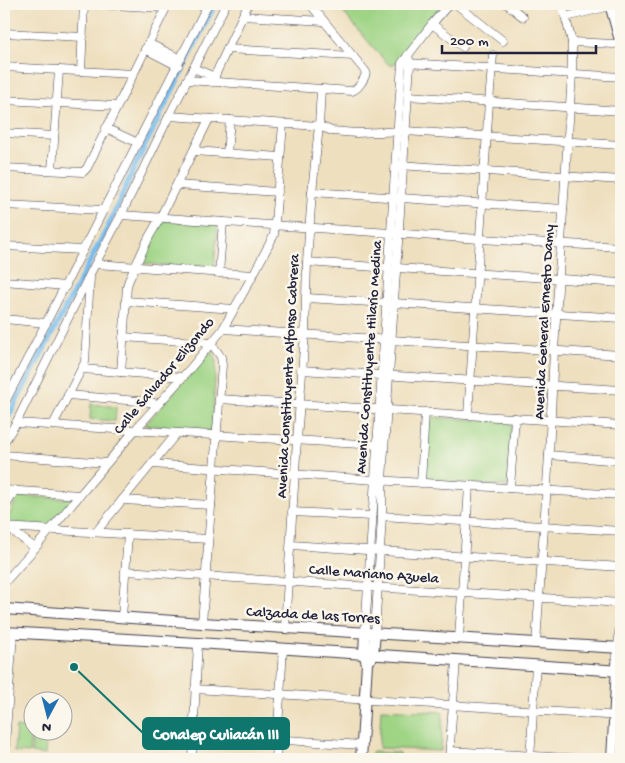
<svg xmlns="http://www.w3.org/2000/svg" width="625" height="763" viewBox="0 0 625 763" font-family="'Gochi Hand',sans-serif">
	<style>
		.green { fill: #9fd485; stroke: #607b60 }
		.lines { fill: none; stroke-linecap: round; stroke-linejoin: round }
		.canal { stroke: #76bdee; stroke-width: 5.5 }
		.minor-casing { stroke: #413e4f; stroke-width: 9 }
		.major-casing { stroke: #413e4f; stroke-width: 12 }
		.minor { stroke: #fff; stroke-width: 8 }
		.major { stroke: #fff; stroke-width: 10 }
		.labels { text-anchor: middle; stroke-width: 5; stroke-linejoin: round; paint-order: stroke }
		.street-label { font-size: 15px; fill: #22223b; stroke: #fbf7ec }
		.leader { fill: none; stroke: #0f766e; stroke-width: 2 }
		.callout-dot { fill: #0f766e; stroke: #fbf7ec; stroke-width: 2 }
		.callout { fill: #0f766e; stroke: #0f766e; stroke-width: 2 }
		.callout-label { font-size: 16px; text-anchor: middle; font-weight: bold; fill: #fff }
	</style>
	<rect width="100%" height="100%" fill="#fbf7ec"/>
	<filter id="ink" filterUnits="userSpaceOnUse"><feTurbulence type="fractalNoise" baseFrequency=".02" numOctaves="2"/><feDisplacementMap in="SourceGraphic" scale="10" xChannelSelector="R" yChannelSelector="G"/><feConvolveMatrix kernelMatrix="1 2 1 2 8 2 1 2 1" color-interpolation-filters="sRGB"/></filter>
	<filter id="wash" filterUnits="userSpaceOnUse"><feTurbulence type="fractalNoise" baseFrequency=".0096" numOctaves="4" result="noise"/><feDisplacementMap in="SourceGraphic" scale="20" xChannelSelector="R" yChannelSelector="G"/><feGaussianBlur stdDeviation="1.12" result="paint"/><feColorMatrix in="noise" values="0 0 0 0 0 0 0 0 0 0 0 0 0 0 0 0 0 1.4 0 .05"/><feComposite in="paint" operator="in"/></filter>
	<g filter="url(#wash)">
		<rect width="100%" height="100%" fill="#eedfbe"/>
		<g class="green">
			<polygon points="336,4 443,4 394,65 389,65 386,62"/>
			<polygon points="160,220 218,224 214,269 137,263"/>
			<polygon points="212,350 216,361 212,431 145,425"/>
			<polygon points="91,404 116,407 115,421 90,419"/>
			<polygon points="428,417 512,422 508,486 424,481"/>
			<polygon points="18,496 75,499 51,527 5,525"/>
			<polygon points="381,709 443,712 441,751 379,748"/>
			<polygon points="16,727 31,729 29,753 14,752"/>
			<polygon points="33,731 47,731 45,755 31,753"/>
			<polygon points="372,752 400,753 400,759 371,759"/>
		</g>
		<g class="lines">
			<polyline class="canal" points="4,425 107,229 134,168 215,4"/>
		</g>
	</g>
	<g filter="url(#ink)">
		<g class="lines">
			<g class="minor-casing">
				<g id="minor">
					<polyline points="95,4 166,8"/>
					<polyline points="456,4 503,41"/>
					<polyline points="507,4 523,17"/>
					<polyline points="243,16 323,21"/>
					<polyline points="566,17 606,7"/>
					<polyline points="432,24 463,47"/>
					<polyline points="4,33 83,37"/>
					<polyline points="572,42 614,44"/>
					<polyline points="148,43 181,59"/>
					<polyline points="145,49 178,66"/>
					<polyline points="227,49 353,56"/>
					<polyline points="407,63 621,77"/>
					<polyline points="4,67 133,74"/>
					<polyline points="193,68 215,77"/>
					<polyline points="81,71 84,4"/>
					<path d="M187,80L352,91C358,89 365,79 366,72L310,4"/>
					<polyline points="212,82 248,4"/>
					<polyline points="408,96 621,111"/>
					<polyline points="4,100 117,106"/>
					<polyline points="169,116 319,126 332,131 356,133 405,131 621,145"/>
					<polyline points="106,128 138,143"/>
					<polyline points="4,133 54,136"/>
					<polyline points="194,151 280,157"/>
					<polyline points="227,153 230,120"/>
					<polyline points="399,165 621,180"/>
					<polyline points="4,168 83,172 87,168 168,4"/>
					<polyline points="52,170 59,70"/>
					<polyline points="177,185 278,192"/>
					<polyline points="312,192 563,209"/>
					<polyline points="4,205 104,210"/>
					<polyline points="121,215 480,239 621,247"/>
					<polyline points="4,246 83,250"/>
					<polyline points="307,262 389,268"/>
					<polyline points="96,264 253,275"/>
					<polyline points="397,268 621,283"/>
					<polyline points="219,273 223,222"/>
					<polyline points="4,281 66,286"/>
					<polyline points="307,298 387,303"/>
					<polyline points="126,301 234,309"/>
					<polyline points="394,303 621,318"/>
					<polyline points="4,319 46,323"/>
					<polyline points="223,329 621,355"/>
					<polyline points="123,337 211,343 221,357 222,365 202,623"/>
					<polyline points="82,369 183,377"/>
					<polyline points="301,370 621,390"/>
					<polyline points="121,372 127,286 129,280 149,237 160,218 209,119"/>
					<polyline points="68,395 149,402 158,404"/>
					<polyline points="219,399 621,425"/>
					<polyline points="4,404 46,323 208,4"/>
					<polyline points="468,415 489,102 493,55"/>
					<polyline points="16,423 377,445"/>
					<polyline points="53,425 85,362 90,277"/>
					<polyline points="4,442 16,423 91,272 121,215 169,116 226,4"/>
					<polyline points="4,455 107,463"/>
					<polyline points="549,455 621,461"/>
					<polyline points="152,464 375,480 621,495"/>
					<polyline points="421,483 425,412"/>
					<polyline points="510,488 515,418"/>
					<polyline points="4,490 80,495"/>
					<polyline points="123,500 211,505"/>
					<polyline points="4,509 15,490"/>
					<polyline points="292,512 372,516"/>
					<polyline points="382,516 621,531"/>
					<polyline points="4,527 208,539"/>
					<polyline points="7,527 35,548"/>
					<polyline points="96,532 177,433"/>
					<polyline points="291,545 621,567"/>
					<polyline points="125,571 621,603"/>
					<polyline points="4,583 35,548 135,430 189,370 223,329 253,275 274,235 283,124"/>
					<polyline points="122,617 128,534"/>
					<polyline points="285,627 297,440 305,333 307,262 312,192 319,126 321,89"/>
					<polyline points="365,632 402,63 432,24 449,4"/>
					<polyline points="375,633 382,516 382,480 410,64 408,55"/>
					<polyline points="459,638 469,486"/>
					<polyline points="536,643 549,455 554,350 572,74 572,42 562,4"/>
					<polyline points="618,648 621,608"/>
					<polyline points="195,689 621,716"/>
					<polyline points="193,734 362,745"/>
					<polyline points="450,751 583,759"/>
					<polyline points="4,759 13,633"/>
					<polyline points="192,759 198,643"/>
					<polyline points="276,759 283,649"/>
					<polyline points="449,759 456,660"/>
					<polyline points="530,759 536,665"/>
				</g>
			</g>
			<g class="major-casing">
				<g id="major">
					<polyline points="610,4 621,44"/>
					<polyline points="4,609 202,623 621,648"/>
					<polyline points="4,632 198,643 621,671"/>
					<polyline points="369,660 373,655 375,633"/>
					<polyline points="361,759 367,663 364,654 365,632"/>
					<polyline points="612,759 618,648"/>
				</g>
			</g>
			<use href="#minor" class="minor"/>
			<use href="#major" class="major"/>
		</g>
	</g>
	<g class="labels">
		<g class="street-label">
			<text transform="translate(543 322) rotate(-87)" y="5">Avenida General Ernesto Damy</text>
			<text transform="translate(368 357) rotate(-86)" y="5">Avenida Constituyente Hilario Medina</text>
			<text transform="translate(163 375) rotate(-50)" y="5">Calle Salvador Elizondo</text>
			<text transform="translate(287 376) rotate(-87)" y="5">Avenida Constituyente Alfonso Cabrera</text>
			<text transform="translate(374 573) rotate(4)" y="5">Calle Mariano Azuela</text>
			<text transform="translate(313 614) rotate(3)" y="5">Calzada de las Torres</text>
		</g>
	</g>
	<path class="leader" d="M74 667L143 733"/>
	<circle class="callout-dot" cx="74" cy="667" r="5"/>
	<rect class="callout" x="143" y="718" width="146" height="31" rx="5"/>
	<g class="callout-label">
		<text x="216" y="739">Conalep Culiacán III</text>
	</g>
	<rect width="625" height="763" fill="none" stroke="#fbf7ec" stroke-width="20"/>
	<g transform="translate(48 716) rotate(187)"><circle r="24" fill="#fbf7ec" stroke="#a4a2a5"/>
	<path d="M0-4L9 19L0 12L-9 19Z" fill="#1f6fb2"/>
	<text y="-8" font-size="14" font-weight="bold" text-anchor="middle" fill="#22223b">N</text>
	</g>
	<path d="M442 45v8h154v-8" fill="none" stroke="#22223b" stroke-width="2.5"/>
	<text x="450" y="45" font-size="15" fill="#22223b" stroke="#fbf7ec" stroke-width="4" paint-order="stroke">200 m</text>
</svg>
